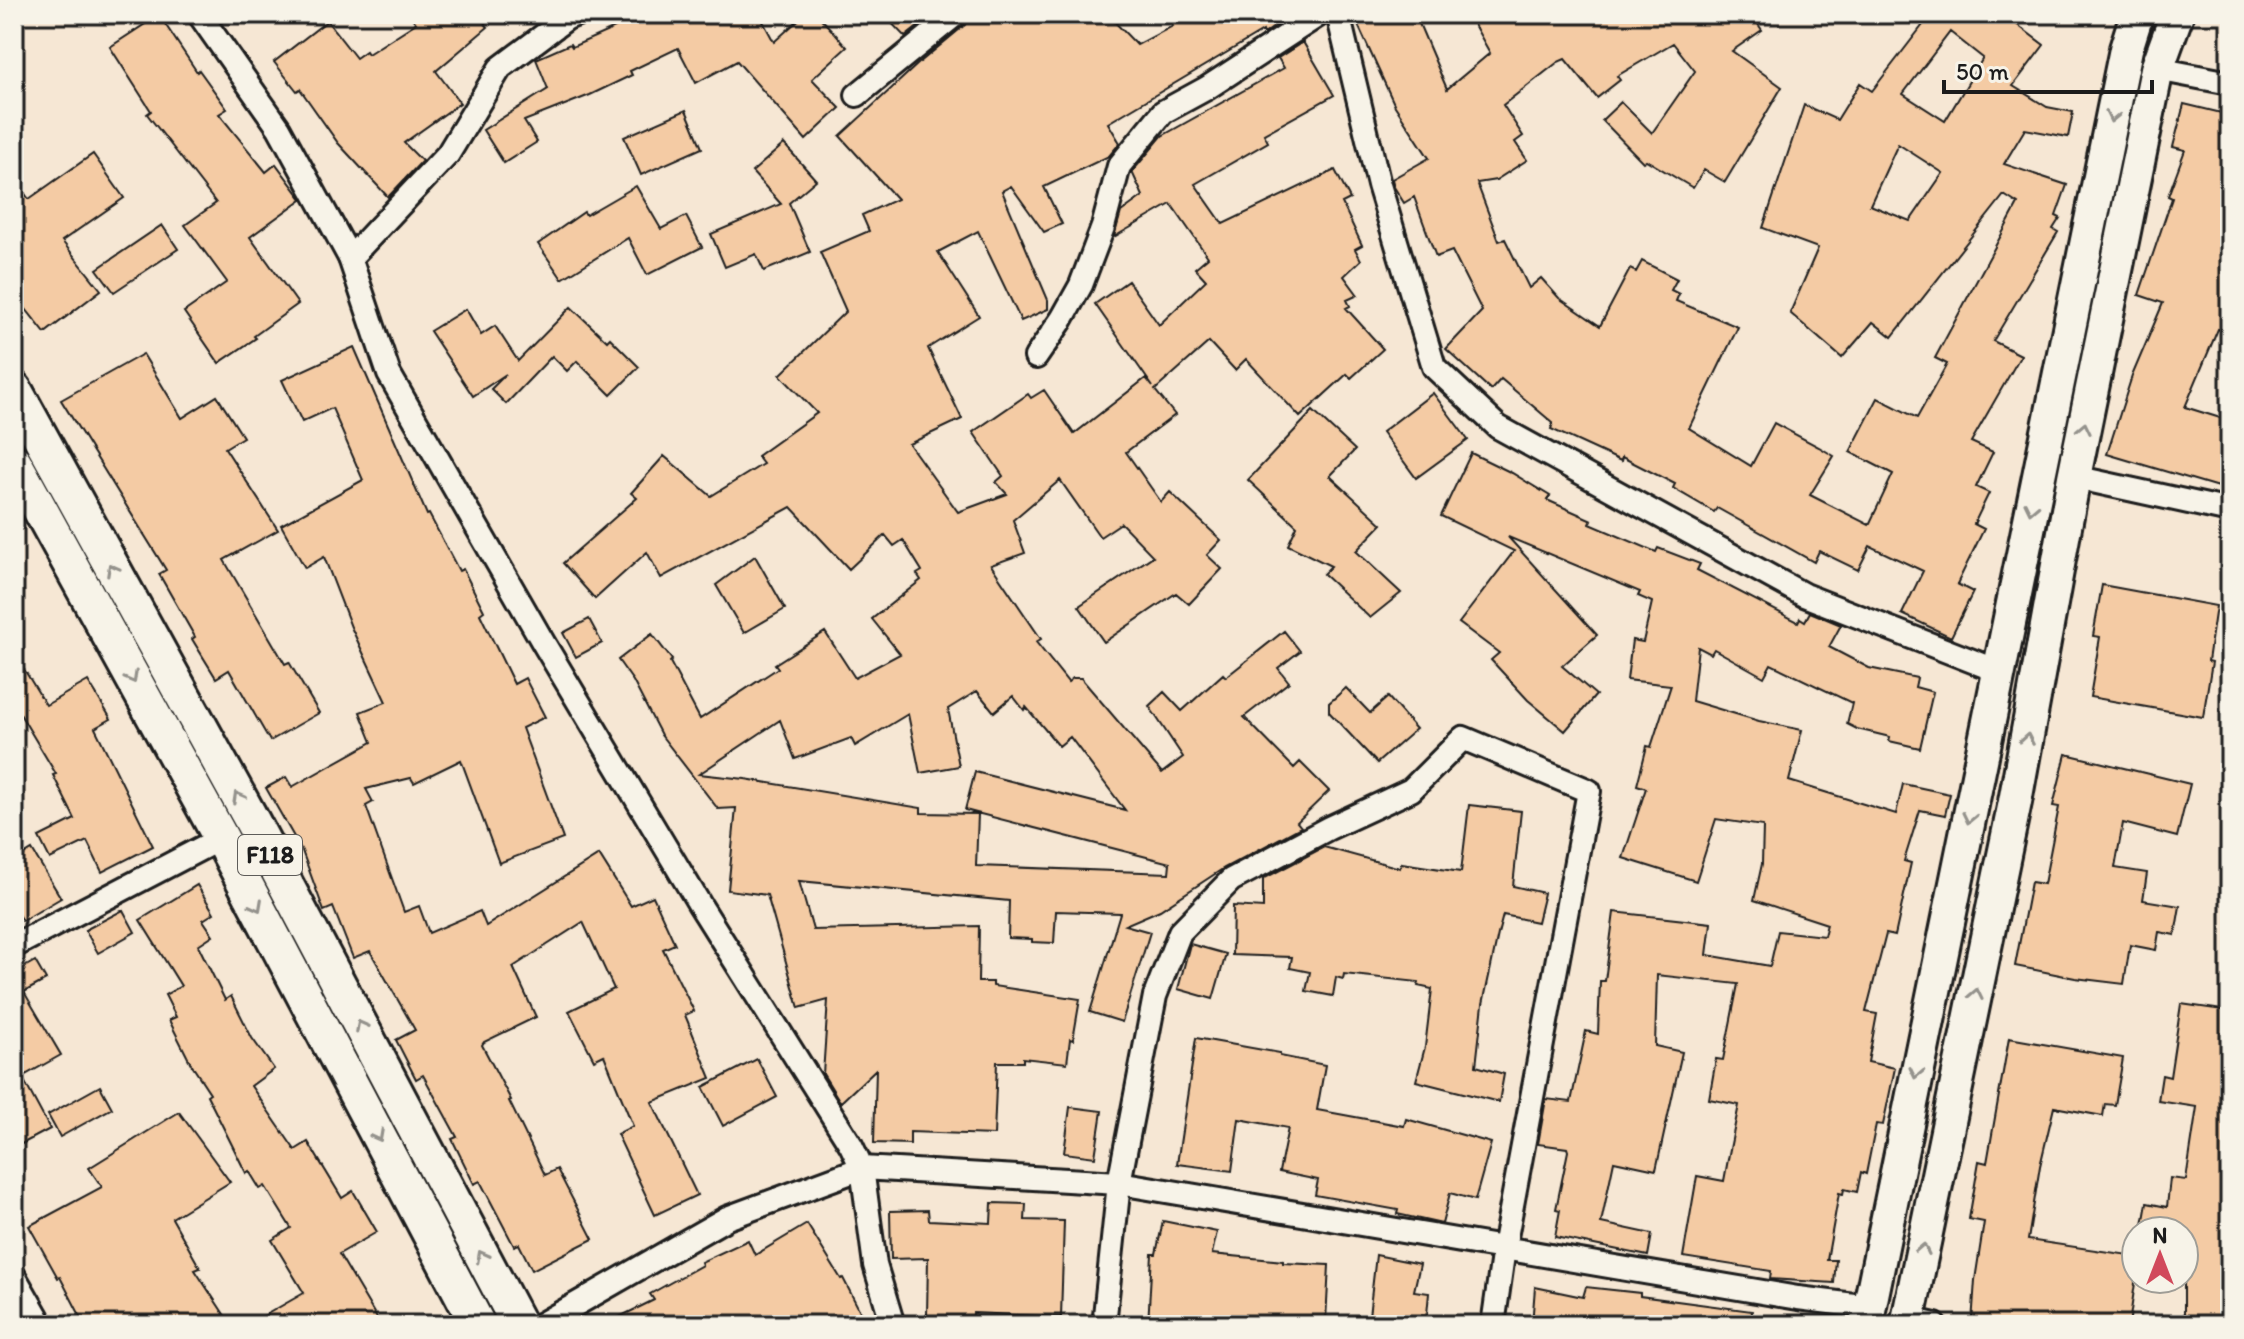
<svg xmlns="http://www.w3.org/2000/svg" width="2244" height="1339" viewBox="0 0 2244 1339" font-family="Itim,sans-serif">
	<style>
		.building { fill: #f4cba4; stroke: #1c1c1c; stroke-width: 2; fill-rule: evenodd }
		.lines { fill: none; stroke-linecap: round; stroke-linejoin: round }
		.minor-casing { stroke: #1c1c1c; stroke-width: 28 }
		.secondary-casing { stroke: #1c1c1c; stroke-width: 38 }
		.primary-casing { stroke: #1c1c1c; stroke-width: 40 }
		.minor { stroke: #f7f3e8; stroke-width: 22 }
		.secondary { stroke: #f7f3e8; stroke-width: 32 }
		.primary { stroke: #f7f3e8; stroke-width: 34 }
		.oneway { stroke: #94928c }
		.labels { text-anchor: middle; stroke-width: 6; stroke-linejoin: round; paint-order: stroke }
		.shield { fill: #f7f3e8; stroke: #5e5c59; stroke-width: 2 }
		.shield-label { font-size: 24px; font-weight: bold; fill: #1c1c1c }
	</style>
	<rect width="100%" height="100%" fill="#f6e7d4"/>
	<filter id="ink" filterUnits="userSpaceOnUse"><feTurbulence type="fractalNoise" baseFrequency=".0125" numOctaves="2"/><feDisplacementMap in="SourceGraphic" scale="16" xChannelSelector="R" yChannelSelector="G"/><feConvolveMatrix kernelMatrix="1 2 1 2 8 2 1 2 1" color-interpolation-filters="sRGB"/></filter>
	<g filter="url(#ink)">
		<g class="building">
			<polygon points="409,14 477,14 488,27 436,71 460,103 404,143 422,161 388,197 338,143 300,89 297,91 274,62 327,21 356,58 366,51 368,54 416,23"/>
			<polygon points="608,14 759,14 774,42 805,14 817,14 847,47 812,79 840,108 806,140 737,61 696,83 678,48 630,71 632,75 590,95 524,121 537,142 504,163 483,130 548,89 536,59 570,44 572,47 615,28"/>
			<polygon points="883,14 934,14 905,37"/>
			<path d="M970,14H1107L1137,45L1173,26L1165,14H1292L1264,34L1263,31L1108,123L1120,143L1109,156L1044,187L1062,224L1044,232L1011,186L1002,191L1048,300V309L1021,321L978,231L938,252L979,316L928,348L962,419L909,444L958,512L1007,494L996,482L1003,476L973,432L1028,394L1031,398L1044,390L1074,434L1146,378L1153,387L1095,304L1128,281L1159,325L1206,280L1195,268L1208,257L1171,204L1114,237L1121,212L1143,196L1132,172L1162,136L1284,68L1278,58L1303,42L1334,95L1264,134L1268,142L1195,184L1223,224L1335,170L1350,199L1342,203L1362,245L1355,249L1361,260L1344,276L1358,295L1347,300L1350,306L1346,308L1383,349L1351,378L1347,374L1300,417L1246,359L1235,370L1209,342L1155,390L1175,415L1126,452L1161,502L1170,492L1221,540L1207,555L1222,569L1189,604L1176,593L1104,642L1079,606L1153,556L1121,523L1100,537L1060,480L1013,520L1025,553L991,565L1041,639L1036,642L1068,682L1073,678H1081L1162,773L1183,757L1149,706L1164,692L1182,711L1223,674L1226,677L1284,631L1300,651L1278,668L1289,682L1244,717L1294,768L1300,762L1329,791L1297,822L1301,827L1224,868L1160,910L1125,925L1150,932L1122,1022L1090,1012L1120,913L1056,911L1054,943L1032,942V939L1008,938L1009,901L799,881L813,930L979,926L978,982H993V986L1080,999L1073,1040L1070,1039L1067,1063L1023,1058V1062H997L994,1135L910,1132V1144L874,1143L876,1069L841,1102L839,1100L823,1074L828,1000L799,1008L767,895L728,890L736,808L718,809L661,735L633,681L618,660L652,634L672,660L670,662L700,719L778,668L775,664L825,632L855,678L900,654L872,619L921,580L917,574L922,571L903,540L894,546L885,535L849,569L791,507L661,578L647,552L595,599L563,563L637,498L631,493L664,456L711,496L763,464L757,456L817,413L780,375L846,311L820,252L869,231L862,215L897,199L840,136L919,63L965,25ZM977,691L994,712L1013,696L1024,710L1026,707L1059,746L1070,737L1125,810L975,772L965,810L1170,863L1169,873L976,866L978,814L921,813V808L745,779L699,774L780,720L795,759L851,738L855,746L908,714L920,773L959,766L948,709Z"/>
			<path d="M1353,14H1415L1447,89L1490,53L1468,14H1751L1762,30L1732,51L1782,87L1725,182L1704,170L1693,188L1646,160L1643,162L1602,120L1621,102L1652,133L1695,71L1673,43L1617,76L1620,80L1597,98L1565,59L1558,62L1503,105L1523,136L1515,142L1527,160L1496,180L1477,183L1499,241L1505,239L1529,288L1541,278L1559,298L1600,326L1630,269L1636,272L1642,261L1677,279L1671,290L1679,294L1676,301L1738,327L1689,428L1751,466L1774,423L1819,447L1834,456L1810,495L1869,525L1893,474L1850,452L1878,398L1917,418L1947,364L1935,358L2018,204L2004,195L1892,337L1873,322L1842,358L1790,313L1818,248L1763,228L1804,105L1837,120L1860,83L1872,91L1929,17L1925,14H2003L2044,45L2013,86L2047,107L2073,112L2068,137L2025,129L2004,164L2067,185L2056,216L2060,218L2053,229L2058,232L1993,341L2021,355L1971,442L1993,452L1976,487L1989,493L1974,524L1984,529L1957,584L1973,592L1951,637L1902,614L1923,571L1870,546L1858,570L1819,551L1814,562L1717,508L1714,512L1673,488L1675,484L1622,457L1621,461L1551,429L1553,423L1501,379L1491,390L1446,349L1482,311L1452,251L1436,257L1414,197L1404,203L1394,187L1392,179L1429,158L1395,106ZM1950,32L1983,58L1945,121L1903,94ZM1898,144L1943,173L1910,221L1870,205Z"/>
			<polygon points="159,15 197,72 199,70 227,109 219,114 266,172 276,164 302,199 250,237 298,304 254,336 256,338 219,363 184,312 227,282 185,225 216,203 147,114 151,111 110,47"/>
			<polygon points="2184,104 2230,115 2230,333 2218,329 2185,407 2230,421 2230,437 2222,463 2225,464 2218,487 2107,454 2132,376 2163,303 2139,295 2172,198 2168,196 2185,150 2173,147"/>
			<polygon points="686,110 702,148 641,175 624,137"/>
			<polygon points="784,144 816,180 789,203 810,252 764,271 756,254 725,267 711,234 781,204 752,172"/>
			<polygon points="93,154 124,198 62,241 101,290 45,333 14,294 14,285 23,278 14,266 14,180 29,199"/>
			<polygon points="636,186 661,229 686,216 702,247 647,275 628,238 562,279 538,244 584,212 586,215"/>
			<polygon points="162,225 178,249 114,292 97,269"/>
			<polygon points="571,307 607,341 610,338 639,367 611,395 577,361 567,371 552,356 506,404 491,389 506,374 473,396 430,331 466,309 481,335 495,326 518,361"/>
			<polygon points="354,347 427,515 429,514 459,571 463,569 484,611 480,614 514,684 525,678 545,717 522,728 563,839 499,863 461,760 414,783 411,778 366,789 373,802 366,806 404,912 419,906 429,933 480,911 486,926 599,855 631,906 653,896 675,944 663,949 694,1011 685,1015 711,1078 652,1102 697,1195 655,1215 617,1134 633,1126 604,1055 594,1060 569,1011 614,989 583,922 513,967 536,1017 484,1042 482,1045 511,1100 509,1101 545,1175 557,1169 593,1239 532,1270 519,1244 514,1246 480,1181 474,1184 452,1139 457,1137 423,1075 416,1079 396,1040 415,1030 370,951 353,958 333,907 324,911 302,851 266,788 286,777 292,787 372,742 360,712 386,702 351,627 324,557 305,568 281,525 363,480 332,408 302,422 282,380"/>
			<polygon points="143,354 182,418 217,396 243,437 225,448 278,530 224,560 285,664 289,662 319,713 270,741 229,670 216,678 192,639 195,637 159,574 166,570 61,400"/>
			<polygon points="1433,393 1468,440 1416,478 1382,432"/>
			<polygon points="1313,411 1355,450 1330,476 1382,524 1356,551 1401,593 1370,618 1323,574 1331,566 1288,545 1297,526 1248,480"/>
			<polygon points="1471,453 1512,473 1550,496 1547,500 1592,520 1590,524 1656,552 1658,548 1700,564 1697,570 1798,622 1800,618 1805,621 1810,612 1841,625 1829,647 1869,668 1917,678 1915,687 1933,692 1920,748 1889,741 1890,737 1857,729 1847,724 1852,703 1771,664 1764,677 1714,649 1711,654 1698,647 1692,701 1759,721 1802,730 1789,781 1896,814 1903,784 1950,794 1945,815 1920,810 1904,861 1911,863 1895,936 1886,934 1866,1012 1877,1014 1868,1062 1895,1068 1883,1125 1876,1124 1866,1174 1861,1172 1857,1192 1844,1189 1843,1194 1839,1193 1827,1260 1836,1260 1834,1283 1770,1279 1771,1271 1683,1257 1697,1176 1724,1181 1729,1154 1739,1105 1709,1099 1716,1059 1723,1060 1738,984 1657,975 1655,1046 1682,1052 1656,1170 1614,1161 1601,1223 1652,1234 1648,1256 1555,1237 1560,1210 1556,1209 1568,1151 1567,1148 1538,1144 1546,1099 1571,1102 1586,1031 1598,1034 1600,981 1605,981 1614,912 1711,923 1707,955 1770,966 1778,931 1824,936 1827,924 1754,900 1762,864 1763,826 1716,819 1696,881 1623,858 1646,788 1637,785 1647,746 1651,747 1671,685 1627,680 1632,640 1643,642 1652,602 1638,596 1640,592 1508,537 1597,635 1562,666 1596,695 1565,731 1528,700 1491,660 1499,653 1459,623 1514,551 1441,516"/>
			<polygon points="755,556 785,609 744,633 716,585"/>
			<polygon points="2102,585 2216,606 2208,661 2212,662 2203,717 2090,697 2100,637 2093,636"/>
			<polygon points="589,619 602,643 576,657 563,633"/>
			<polygon points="14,653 46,705 88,681 111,719 95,728 153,846 102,872 87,841 50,859 39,837 75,819 53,775 56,774 14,704"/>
			<polygon points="1346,688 1370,713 1388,697 1416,729 1377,763 1329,712 1329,703"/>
			<polygon points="2066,754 2190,784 2177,837 2123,823 2115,868 2147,873 2143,900 2180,906 2175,935 2159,932 2156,950 2130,945 2124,984 2075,978 2015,966 2031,882 2044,884 2059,807 2053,806"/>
			<polygon points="1469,805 1521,811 1513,886 1544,893 1537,922 1503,915 1498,934 1483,1004 1476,1066 1504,1074 1499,1102 1416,1081 1425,1047 1432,989 1418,986 1419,982 1344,974 1343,979 1336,977 1333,996 1306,991 1310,972 1290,968 1292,957 1232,955 1233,906 1263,908 1263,879 1324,847 1400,868 1401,863 1461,872"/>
			<polygon points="32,850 61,898 22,921 14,908 14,861"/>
			<polygon points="197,885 214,913 203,920 213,935 198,945 225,1000 231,996 252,1038 274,1069 251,1086 295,1150 308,1142 342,1198 353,1191 377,1232 339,1254 381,1325 248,1325 304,1293 272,1240 291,1228 265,1186 260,1189 249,1171 246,1173 207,1095 210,1093 191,1064 169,1020 176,1017 165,995 181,986 140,920"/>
			<polygon points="123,910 135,932 98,953 85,930"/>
			<polygon points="1190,944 1226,954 1213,999 1178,989"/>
			<polygon points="35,961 46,980 24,992 61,1055 22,1077 50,1129 14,1148 14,973"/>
			<polygon points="2181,1004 2230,1011 2230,1325 2184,1325 2184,1231 2142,1231 2147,1203 2167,1207 2170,1178 2186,1180 2197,1107 2158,1101 2162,1075 2170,1077"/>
			<polygon points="1196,1038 1280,1053 1280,1056 1325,1065 1317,1110 1404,1126 1406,1119 1491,1143 1475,1200 1450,1193 1442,1224 1397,1214 1398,1210 1315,1195 1318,1180 1279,1172 1288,1128 1239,1119 1232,1171 1177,1164"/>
			<polygon points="2009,1038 2123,1058 2115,1105 2105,1104 2103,1116 2054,1107 2040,1166 2028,1240 2136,1256 2136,1276 2129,1325 1972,1323 1975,1280 1984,1222 1969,1219 1979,1161 1987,1163"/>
			<polygon points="757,1059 777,1097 723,1126 703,1087"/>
			<polygon points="100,1086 112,1108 60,1137 48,1115"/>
			<polygon points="1070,1107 1102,1111 1095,1157 1064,1153"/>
			<polygon points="179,1112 230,1182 172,1218 200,1268 195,1270 231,1325 85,1325 60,1277 58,1278 29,1226 102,1187 89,1168"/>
			<polygon points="992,1203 1026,1204 1025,1220 1064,1221 1061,1317 973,1313 972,1325 948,1325 949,1317 927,1316 928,1258 891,1259 890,1211 928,1210 929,1220 991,1223"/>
			<polygon points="1163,1221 1217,1232 1212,1254 1283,1261 1283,1263 1329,1265 1326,1321 1320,1320 1319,1325 1148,1325 1152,1254 1156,1254"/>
			<polygon points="807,1224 841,1279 843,1278 863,1317 849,1325 603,1325 654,1300 650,1294 702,1265 701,1262 748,1240 755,1255"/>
			<polygon points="1376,1255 1420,1264 1414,1291 1429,1293 1426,1325 1368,1325"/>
			<polygon points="1535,1287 1583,1297 1586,1287 1640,1293 1640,1296 1752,1311 1751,1325 1532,1325"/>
		</g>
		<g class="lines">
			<g class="minor-casing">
				<g id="minor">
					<polyline points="199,14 279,128 350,258 389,374 544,644 700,905 851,1145 862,1168 875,1265 893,1325"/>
					<polyline points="1338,14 1379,185 1434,367 1498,427 1804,595 1998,671"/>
					<polyline points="2157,69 2230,83"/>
					<polyline points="857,95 956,14"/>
					<polyline points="350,258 448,154 500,68 567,18 577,14"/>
					<polyline points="1036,357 1062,319 1081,285 1103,227 1119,166 1163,112 1207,88 1320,14"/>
					<polyline points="2074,477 2230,511"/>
					<polyline points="14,946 221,838"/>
					<polyline points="14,1276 42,1325"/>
					<polyline points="1908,1319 1935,1325"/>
					<polyline points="540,1325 727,1218 862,1168 1119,1183 1798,1298 1870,1307"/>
					<polyline points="1104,1325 1119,1183 1155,996 1180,932 1231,880 1329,828 1411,790 1463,738 1589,791 1504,1248 1493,1325"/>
				</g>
			</g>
			<g class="secondary-casing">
				<g id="secondary">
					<polyline points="1866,1325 2126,49 2137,14"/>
					<polyline points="1907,1325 2015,802 2074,477 2157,69 2177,14"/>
				</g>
			</g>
			<g class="primary-casing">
				<g id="primary">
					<polyline points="14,389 252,821 519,1325"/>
					<polyline points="14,462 221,838 478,1325"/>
				</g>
			</g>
			<use href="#minor" class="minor"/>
			<use href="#secondary" class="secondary"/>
			<use href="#primary" class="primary"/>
		</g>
		<defs><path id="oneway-chevron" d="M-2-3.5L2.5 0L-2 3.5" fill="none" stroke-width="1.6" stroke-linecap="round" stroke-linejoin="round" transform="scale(2)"/></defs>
		<g class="oneway">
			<use href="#oneway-chevron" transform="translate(2112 117) rotate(102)"/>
			<use href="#oneway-chevron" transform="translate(2084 428) rotate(-78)"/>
			<use href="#oneway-chevron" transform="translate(2031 508) rotate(102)"/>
			<use href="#oneway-chevron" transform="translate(112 569) rotate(-119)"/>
			<use href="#oneway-chevron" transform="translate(132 678) rotate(61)"/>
			<use href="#oneway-chevron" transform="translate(2027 739) rotate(-80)"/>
			<use href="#oneway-chevron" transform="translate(238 797) rotate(-119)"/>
			<use href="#oneway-chevron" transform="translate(1969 818) rotate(102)"/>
			<use href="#oneway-chevron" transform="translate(257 906) rotate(62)"/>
			<use href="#oneway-chevron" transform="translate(1976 994) rotate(-78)"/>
			<use href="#oneway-chevron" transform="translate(361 1026) rotate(-118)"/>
			<use href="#oneway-chevron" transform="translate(1916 1073) rotate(102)"/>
			<use href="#oneway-chevron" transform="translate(378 1136) rotate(62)"/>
			<use href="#oneway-chevron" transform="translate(1923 1249) rotate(-78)"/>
			<use href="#oneway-chevron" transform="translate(482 1256) rotate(-118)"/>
		</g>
	</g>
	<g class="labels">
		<rect class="shield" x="238" y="835" width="64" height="40" rx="6"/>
		<g class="shield-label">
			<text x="270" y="863">F118</text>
		</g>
	</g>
	<rect width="2244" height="1339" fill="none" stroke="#f7f3e8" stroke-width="48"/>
	<rect x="24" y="24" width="2196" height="1291" fill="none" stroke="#1c1c1c" stroke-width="3" filter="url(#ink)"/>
	<g transform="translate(2160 1255)"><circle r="38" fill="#f7f3e8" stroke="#9f9d96" stroke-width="2"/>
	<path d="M0-6L14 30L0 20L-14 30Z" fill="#d1495b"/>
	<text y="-12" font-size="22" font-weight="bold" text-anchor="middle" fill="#1c1c1c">N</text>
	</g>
	<path d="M1944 80v12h208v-12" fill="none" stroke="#1c1c1c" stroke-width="4"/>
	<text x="1956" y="80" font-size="24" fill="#1c1c1c" stroke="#f7f3e8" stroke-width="6" paint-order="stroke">50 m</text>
</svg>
